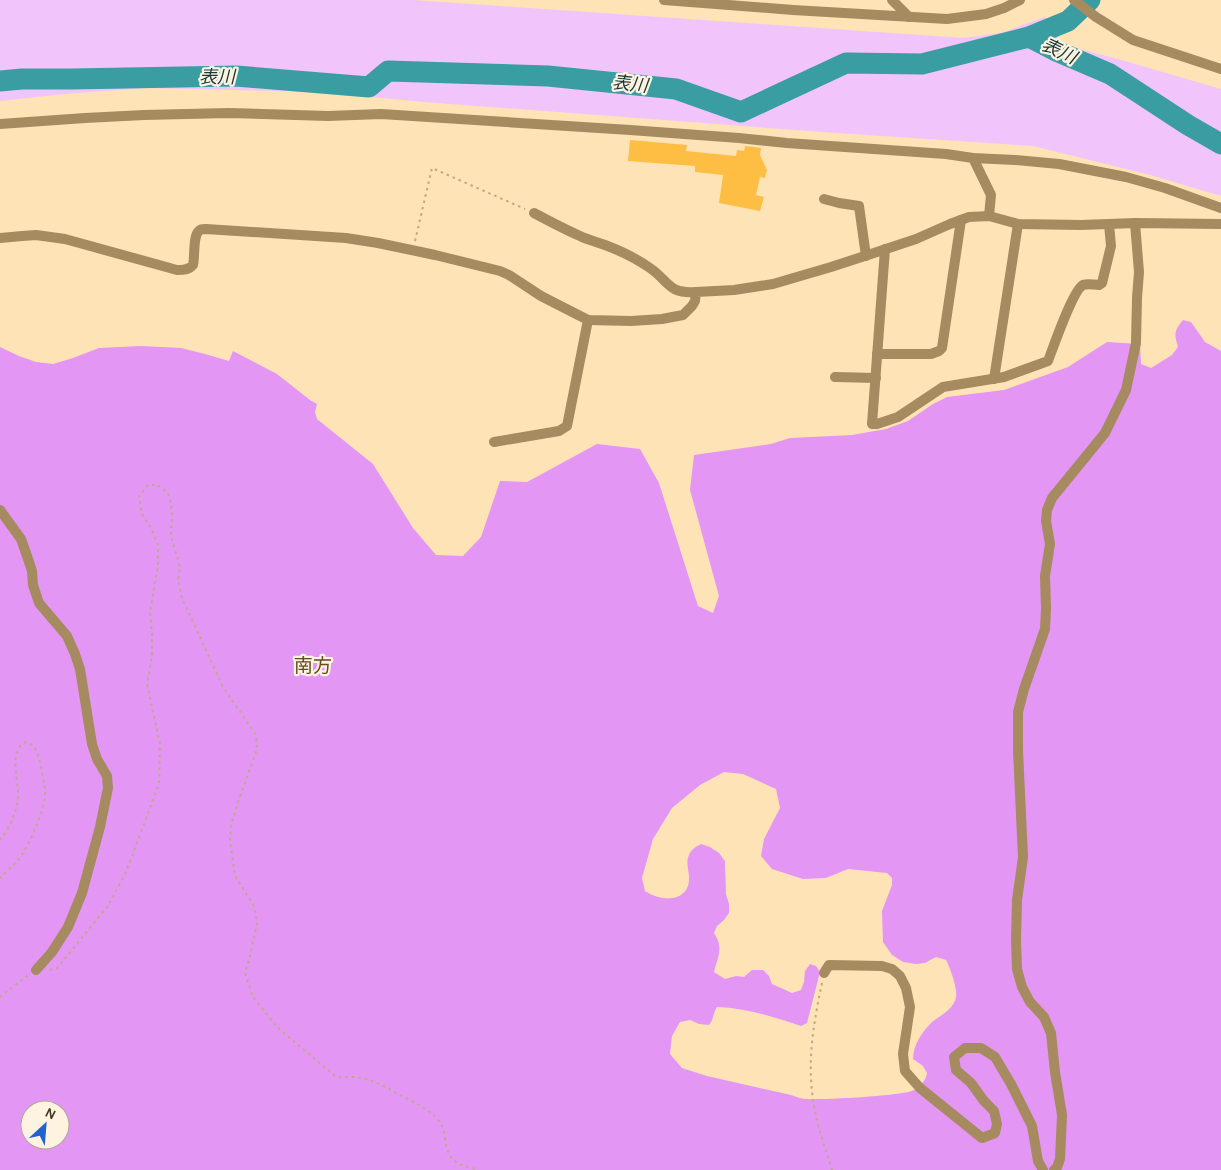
<svg xmlns="http://www.w3.org/2000/svg" width="1221" height="1170" viewBox="0 0 1221 1170" font-family="Karla,'Noto Sans JP',sans-serif">
	<style>
		.green { fill: #f1c4fb }
		.forest { fill: #e396f4; fill-rule: evenodd }
		.lines { fill: none; stroke-linecap: round; stroke-linejoin: round }
		.river { stroke: #399da2; stroke-width: 21 }
		.building { fill: #febe43 }
		.path { stroke: #bea986; stroke-width: 2; stroke-dasharray: 2.5 4; stroke-linecap: butt }
		.street { stroke: #a58b5f; stroke-width: 10 }
		.labels { text-anchor: middle; stroke-width: 4.5; stroke-linejoin: round; paint-order: stroke }
		.water-label { font-size: 18px; font-style: italic; fill: #183738; stroke: #fef3e1 }
		.quarter-label { font-size: 19px; fill: #624b22; stroke: #fef3e1 }
	</style>
	<rect width="100%" height="100%" fill="#fee3b7"/>
	<polygon class="green" points="0,0 413,0 963,38 1001,33 1045,17 1060,41 1068,46 1118,59 1221,89 1221,196 1150,175 1033,146 836,133 424,102 318,92 146,88 64,94 0,101"/>
	<path class="forest" d="M1183,320L1191,322L1205,342L1221,351V1170H0V347L19,356L36,362L53,364L73,358L99,348L141,346L181,348L205,354L229,361L233,351L277,374L310,400L317,404L315,412L317,419L373,464L413,528L436,555L463,556L481,537L500,481L527,482L597,444L640,449L659,483L698,606L713,613L719,596L690,490L694,455L771,444L790,438L852,435L886,429L908,421L933,404L947,397L1004,390L1068,367L1107,342L1140,344L1141,364L1151,368L1172,355L1178,347C1174,334 1174,331 1183,320ZM724,772L743,774L776,789L780,808L764,839L761,856L772,869L803,879L826,878L848,869L887,873L892,878V885L882,911L883,942L892,955L903,962L916,964L925,963L936,957L946,960C950,967 958,990 956,997C954,1009 941,1015 932,1022C922,1032 913,1045 913,1059L923,1066L927,1073C926,1080 921,1086 914,1090C904,1096 820,1100 806,1099C801,1099 795,1096 791,1095L707,1076L682,1068L670,1054L672,1036L680,1022L690,1020L699,1024L709,1025C714,1019 713,1013 717,1007C746,1008 774,1017 801,1026L807,1023L820,972L816,966L810,964L805,971L804,982L801,990L792,993L772,984L769,976L763,970H752L744,977L736,976L725,979L714,972C718,956 724,948 714,933L717,926L724,920L729,913V904L726,894L725,861L719,853L710,847L701,844C695,847 690,850 688,858C686,863 689,871 689,877C690,897 672,902 655,896C652,895 648,893 645,891L642,878L653,839L672,808L700,785ZM30,1110H60V1140H30Z"/>
	<g class="lines">
		<g class="river">
			<polyline points="1029,37 1054,50 1110,74 1188,125 1221,144"/>
			<polyline points="0,81 22,79 72,79 236,76 369,87 388,71 548,76 676,89 741,112 846,63 922,64 1029,37 1068,21 1090,0"/>
		</g>
	</g>
	<polygon class="building" points="630,140 687,145 686,151 736,156 737,150 744,151 745,146 761,148 760,155 767,170 765,178 760,177 756,195 764,197 760,211 719,203 723,175 695,172 695,166 628,161"/>
	<g class="lines">
		<g class="path">
			<polyline points="415,241 432,168 525,209"/>
			<path d="M0,840C9,830 17,811 18,797C19,781 8,750 26,742C36,745 38,754 40,763C42,773 45,784 45,794C45,810 29,846 19,859C13,866 6,872 0,878"/>
			<path d="M50,970L57,968L108,906L126,872L159,784L160,744L147,684L152,656V633L150,612L158,565V545L151,528L142,514L139,496L148,485H158L168,493L171,503L172,516L171,536L180,567L178,581L182,598L223,687L256,735L257,748L254,758L239,799L231,825L230,841L235,876L254,906L257,924L250,956L245,973L253,997L277,1027L335,1076C344,1078 353,1076 362,1078C377,1081 390,1090 404,1097C417,1104 429,1109 439,1121C443,1126 445,1133 445,1139C448,1164 459,1164 479,1170"/>
			<path d="M822,983C814,1021 807,1060 813,1099C816,1123 825,1147 832,1170"/>
			<polyline points="0,997 28,975"/>
		</g>
		<g class="street">
			<polyline points="664,0 793,10 947,19 986,14 1004,8 1020,0"/>
			<polyline points="892,0 909,17"/>
			<polyline points="1074,0 1096,17 1133,40 1221,69"/>
			<polyline points="0,124 85,118 144,115 229,113 328,116 381,114 630,130 739,138 787,143 946,154 973,158 1015,160 1059,164 1126,177 1165,188 1221,208"/>
			<polyline points="973,158 991,195 989,216"/>
			<polyline points="824,199 839,203 859,206 866,256"/>
			<path d="M534,213C549,221 564,229 580,236C588,240 597,242 605,245C621,251 637,259 650,268C670,282 668,294 696,292"/>
			<path d="M0,238L22,236L36,235L65,239L177,270C183,270 189,270 193,265C195,257 193,238 198,232C200,229 202,229 206,229L346,238L378,243L435,255L500,271L509,275L541,296L588,320L631,321L662,319L683,315L692,306L695,301L696,292L734,290L773,284L831,267L877,252L916,239L950,224L969,217L989,216L1018,224L1081,225L1135,223L1221,224"/>
			<path d="M885,249L872,424H877L898,417L943,387L1004,377L1048,361C1053,348 1073,290 1083,285C1088,283 1094,285 1099,285L1102,283L1111,246L1109,224"/>
			<polyline points="877,354 931,354 939,351 942,348 961,220"/>
			<polyline points="835,377 876,378"/>
			<polyline points="994,379 1018,224"/>
			<polyline points="494,442 559,431 567,426 588,320"/>
			<polyline points="0,510 21,539 27,556 32,571 33,585 39,603 67,636 75,654 80,669 92,744 97,759 107,776 108,788 100,827 82,893 68,927 52,952 36,970"/>
			<polyline points="824,973 829,965 882,966 892,969 900,976 906,988 910,1007 903,1054 905,1071 920,1088 982,1138 995,1133 997,1124 994,1111 984,1101 971,1083 956,1070 954,1057 965,1048 981,1048 995,1057 1011,1084 1032,1126 1038,1161 1043,1170"/>
			<polyline points="1054,1170 1056,1170 1060,1159 1062,1115 1055,1072 1051,1033 1044,1017 1030,1002 1022,987 1017,969 1016,940 1017,900 1023,857 1018,751 1018,712 1024,689 1045,629 1046,608 1045,576 1050,544 1046,521 1047,510 1052,498 1105,433 1126,390 1136,343 1137,298 1139,272 1135,223"/>
		</g>
	</g>
	<g class="labels">
		<g class="water-label">
			<text transform="translate(1059 51) rotate(25)" y="6">表川</text>
			<text x="217" y="83">表川</text>
			<text transform="translate(630 84) rotate(6)" y="6">表川</text>
		</g>
		<g class="quarter-label">
			<text x="313" y="672">南方</text>
		</g>
	</g>
	<g transform="translate(45 1125) rotate(26)"><circle r="24" fill="#fef3e1" stroke="#b2a795"/>
	<path d="M0-4L9 19L0 12L-9 19Z" fill="#2063ce"/>
	<text y="-8" font-size="14" font-weight="bold" text-anchor="middle" fill="#3f3523">N</text>
	</g>
</svg>
